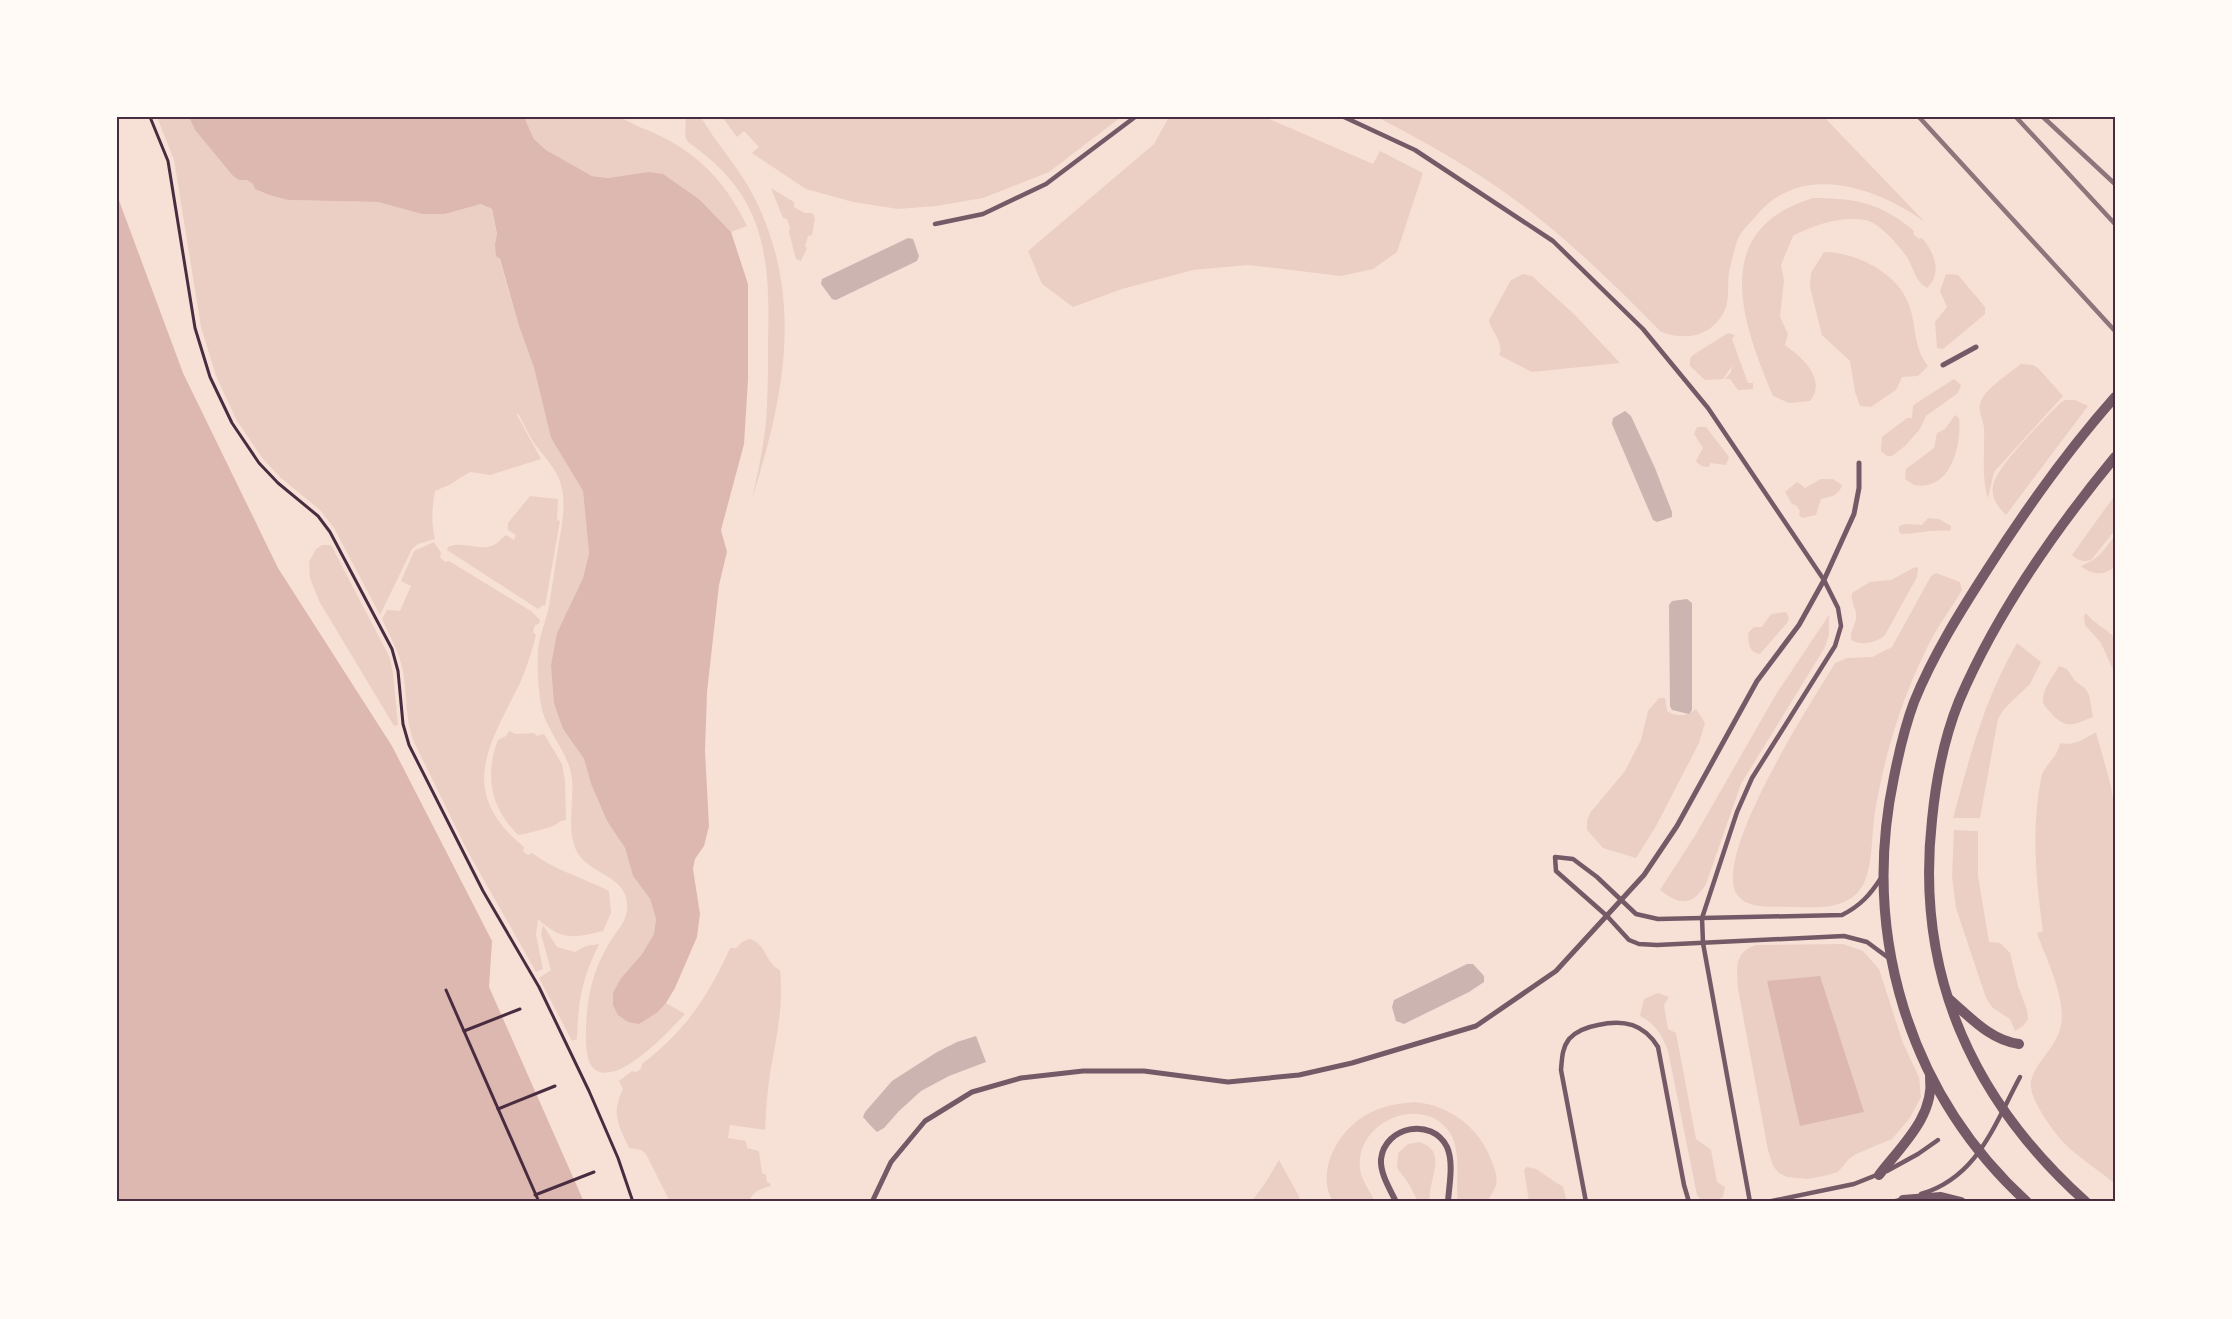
<svg xmlns="http://www.w3.org/2000/svg" width="2232" height="1319" viewBox="0 0 2232 1319" font-family="Signika,sans-serif">
	<style>
		.green { fill: #ebcfc5 }
		.water { fill: #dcb8b0 }
		.building { fill: #ccb4b1 }
		.lines { fill: none; stroke-linecap: round; stroke-linejoin: round }
		.path { stroke: #4a2c40; stroke-width: 3 }
		.service { stroke: #755966; stroke-width: 4.5 }
		.pedestrian { stroke: #755966; stroke-width: 5 }
		.minor { stroke: #755966; stroke-width: 6 }
		.tertiary { stroke: #755966; stroke-width: 10 }
		.rail { stroke: #8f747c; stroke-width: 4.5 }
		.neatline { fill: none; stroke: #4a2c40; stroke-width: 2 }
	</style>
	<rect width="100%" height="100%" fill="#f7e1d7"/>
	<g class="green">
		<path d="M157,117H189L195,130L233,176L239,180H247L253,184L255,189L269,195L288,200L378,202L422,214H445L481,204L492,209L497,235L495,244L519,326L534,368L551,438L583,491L589,553L583,578L557,634L551,665L563,729L584,759L591,784L607,821L625,848L633,876L650,899L656,919L654,934L642,954L621,978L658,1012L666,1003L685,1014C670,1030 622,1083 597,1071C587,1065 587,1053 586,1043C585,1009 590,976 607,947C613,935 625,924 627,911C631,875 590,876 577,852C566,831 574,803 572,780C570,754 549,735 542,710C538,691 537,669 538,651C539,636 546,621 549,606C552,587 555,567 558,548C561,529 566,509 562,489C559,471 545,458 534,443C529,435 524,425 519,415L516,413L541,459L490,475L470,472L449,485L435,491C432,508 431,522 435,539L418,544L412,549L380,615L334,528L320,510L281,478L263,459L237,421L216,376L201,327L174,160Z"/>
		<path d="M524,117C552,117 589,114 617,117C624,118 634,125 642,128C693,148 723,177 747,226L731,232L700,200L648,172L608,178L592,176L546,150L534,139Z"/>
		<path d="M686,117H701C719,148 742,170 758,205C804,304 783,400 752,499C759,468 766,436 767,404C768,384 768,364 768,344C769,297 770,247 747,204C733,178 712,159 688,142L685,136Z"/>
		<polygon points="722,117 1121,117 1049,172 983,198 936,206 898,209 853,202 806,189 752,153 759,147 744,131 737,137"/>
		<polygon points="1169,117 1265,117 1373,164 1380,151 1423,173 1397,252 1373,269 1341,276 1248,265 1193,270 1122,289 1073,307 1042,284 1028,251 1154,144"/>
		<path d="M1377,117H1824L1925,222C1877,187 1800,161 1756,216C1749,224 1741,231 1737,241C1734,251 1731,262 1729,272C1727,288 1731,303 1721,317C1707,338 1683,340 1661,332C1617,287 1572,243 1522,205C1477,171 1427,143 1377,117Z"/>
		<polygon points="771,188 794,202 794,207 805,213 812,213 815,218 812,235 808,236 805,246 807,248 801,261 796,259 789,232 790,228 787,219 783,218"/>
		<path d="M1813,198C1856,198 1881,203 1914,231L1913,234L1919,239L1922,238C1934,252 1943,273 1927,288C1915,281 1914,269 1907,257C1899,246 1879,222 1865,220C1840,216 1814,225 1793,236L1781,265L1784,280L1780,317L1788,334L1785,345C1803,358 1827,379 1810,401L1789,403L1773,396C1742,322 1708,230 1813,198Z"/>
		<path d="M1824,252C1856,252 1898,273 1909,305C1917,327 1913,347 1928,366L1918,376L1902,377L1896,390L1871,407L1860,406L1855,392L1850,361L1822,335L1810,287L1811,273Z"/>
		<path d="M1523,274L1532,276L1574,314L1620,363L1532,372L1499,355C1505,343 1491,332 1489,320L1511,280Z"/>
		<polygon points="1946,274 1958,275 1985,307 1985,314 1943,349 1937,348 1935,322 1947,307 1940,291"/>
		<polygon points="1728,333 1735,335 1732,339 1748,383 1753,383 1753,389 1738,390 1730,379 1725,379 1731,372 1732,366 1723,379 1705,380 1690,366 1690,359 1693,355"/>
		<path d="M2021,364L2033,365L2038,368L2063,396L1994,472L1988,498C1981,476 1985,451 1984,428C1983,418 1977,412 1981,401C1986,388 2010,373 2021,364Z"/>
		<polygon points="1954,379 1961,385 1958,393 1926,416 1920,429 1905,446 1892,456 1887,456 1881,451 1882,437 1907,418 1912,418 1913,406 1915,404"/>
		<path d="M2065,400H2075L2088,406L2006,515C1998,507 1991,498 1993,486C1997,465 2044,420 2060,403Z"/>
		<path d="M1955,415L1959,418C1962,446 1950,492 1914,485L1905,479L1906,469L1934,448L1937,433L1945,429Z"/>
		<path d="M1697,427H1706L1729,457L1726,465L1710,463L1709,467C1703,467 1699,465 1696,461L1703,448L1694,434Z"/>
		<path d="M1821,479H1833L1842,485C1839,496 1830,497 1821,499L1816,515L1802,518L1799,515L1800,511L1796,505L1792,504L1785,492L1797,482L1805,488Z"/>
		<path d="M2115,495V530L2091,560C2083,562 2078,561 2072,555Z"/>
		<path d="M530,496L558,499L557,520L560,521L545,606L543,605L538,609L447,550L448,547C463,540 479,552 494,545C498,543 502,538 506,535L514,540L516,535L508,530V523Z"/>
		<path d="M1928,518L1939,519L1951,526V529L1949,531C1932,529 1918,534 1901,534L1899,531V526L1905,524L1922,525Z"/>
		<path d="M2115,535V567C2102,576 2093,575 2081,566C2098,559 2104,551 2115,535Z"/>
		<path d="M434,542L441,553L440,557L445,562L449,561L531,611L540,620L539,624L535,625L533,632L536,635C531,654 525,674 516,691C484,753 461,795 524,847L523,851L528,855L532,853C556,871 582,877 609,891L611,913L603,931C574,938 561,941 538,919L536,935L543,969L536,972L468,852L413,740C405,717 407,695 403,671C399,652 390,636 382,619L387,610L400,611L411,586L401,581L414,551Z"/>
		<polygon points="322,545 331,545 390,658 393,673 398,725 394,726 319,601 310,578 309,562 316,549"/>
		<path d="M1915,567L1918,568L1917,577L1885,635C1877,643 1861,646 1851,640C1850,631 1854,628 1856,619C1858,610 1850,603 1852,593L1870,582L1891,580Z"/>
		<path d="M1936,573L1960,582L1962,590C1953,606 1942,620 1933,636C1910,680 1894,724 1883,772C1880,785 1877,799 1875,812C1871,835 1874,873 1859,891C1842,911 1813,907 1790,907C1775,906 1749,910 1738,896C1709,859 1813,700 1835,663L1847,658L1872,657L1892,647L1931,576Z"/>
		<path d="M1786,612L1789,618L1787,623L1760,654C1748,652 1749,643 1748,633L1754,627H1762L1771,614Z"/>
		<path d="M2086,613C2094,624 2106,628 2115,638V674L2101,643L2085,625L2084,616Z"/>
		<path d="M1829,615V635L1824,649L1741,784L1706,884C1692,907 1679,905 1660,890L1696,834L1775,696Z"/>
		<path d="M2017,643L2041,662L2030,684L2004,709L1998,719L1980,818H1953C1971,753 1983,702 2017,643Z"/>
		<path d="M2059,666L2067,669L2075,681L2085,688L2089,695L2093,717C2073,725 2066,730 2051,713C2048,709 2043,706 2043,701C2042,690 2054,675 2059,666Z"/>
		<path d="M1659,698H1665L1667,711C1678,718 1686,716 1696,709L1705,723L1699,743L1656,826L1636,858L1603,848L1587,830V821L1590,813L1625,771L1641,740L1648,711Z"/>
		<path d="M509,731L516,734L534,733L537,736L544,734L562,764L565,780L566,820C560,820 558,824 553,826C541,830 531,833 518,835C491,808 484,776 498,740L506,736Z"/>
		<path d="M2096,732L2111,786L2114,805L2115,1184C2099,1170 2080,1159 2065,1144C2054,1133 2027,1096 2031,1081C2036,1061 2057,1047 2061,1025C2066,997 2046,959 2037,933L2043,931C2036,882 2031,828 2041,779C2043,765 2058,758 2060,743C2075,746 2084,739 2096,732Z"/>
		<polygon points="1954,830 1978,831 1978,876 1989,942 2000,943 2010,953 2018,986 2027,1010 2028,1019 2023,1026 2015,1031 2010,1019 1993,1008 1986,998 1956,908 1952,876"/>
		<path d="M543,925L557,947L575,952L586,946L599,944C582,979 578,1000 577,1039L572,1041L539,978L551,970L541,934Z"/>
		<path d="M749,939C766,942 765,964 780,970C784,1006 776,1039 770,1074C767,1092 766,1111 765,1130L730,1125L728,1138L746,1141L747,1148L759,1151L762,1173L766,1175L767,1182L770,1183L771,1186C760,1189 753,1191 749,1202H670L646,1154L641,1150L629,1148C618,1124 611,1114 623,1089L619,1081L632,1071L636,1072L641,1069L642,1064C685,1031 708,997 730,948H736L742,942Z"/>
		<path d="M1843,944L1863,951L1879,969L1903,1043L1919,1077L1921,1097L1910,1118L1892,1139L1856,1154L1849,1159L1838,1172L1828,1175L1808,1179L1787,1177L1779,1173L1773,1166L1768,1150L1738,989C1737,969 1733,953 1756,945Z"/>
		<path d="M1658,993L1669,997L1664,1005L1668,1029L1676,1033L1696,1139L1711,1150L1717,1182L1725,1187L1723,1197L1714,1202L1701,1200L1697,1195L1668,1051C1662,1035 1655,1023 1640,1016L1644,999Z"/>
		<path d="M1415,1102C1451,1106 1480,1128 1492,1162C1495,1169 1498,1178 1496,1185C1494,1191 1490,1197 1487,1202H1458C1455,1180 1462,1153 1450,1133C1425,1093 1355,1120 1360,1168C1361,1180 1370,1191 1375,1202H1333C1315,1171 1338,1131 1366,1115C1381,1106 1399,1103 1415,1102Z"/>
		<path d="M1419,1142C1450,1151 1427,1181 1430,1202H1418L1409,1184L1397,1168L1398,1153L1408,1144Z"/>
		<polygon points="1279,1160 1300,1198 1294,1202 1251,1202 1266,1182"/>
		<polygon points="1527,1167 1536,1169 1563,1187 1567,1202 1529,1202 1524,1170"/>
	</g>
	<g class="water">
		<polygon points="189,117 524,117 534,139 546,150 592,176 608,178 648,172 663,174 700,200 731,232 748,284 748,380 744,444 721,530 727,552 719,585 707,692 705,751 709,826 704,846 695,859 693,869 700,914 697,937 675,988 666,1003 658,1012 639,1024 628,1022 618,1015 613,1005 613,993 621,978 642,954 654,934 656,919 650,899 633,876 625,848 607,821 591,784 584,759 563,729 554,703 551,665 557,633 583,578 589,553 583,491 551,438 534,368 519,326 500,259 496,256 495,244 497,234 492,209 481,204 445,214 422,214 378,202 288,200 269,195 255,189 253,184 247,180 239,180 233,176 195,130"/>
		<polygon points="117,195 183,373 278,568 392,746 492,941 489,987 584,1202 117,1202"/>
		<polygon points="1820,976 1864,1112 1800,1126 1767,981"/>
	</g>
	<g class="building">
		<polygon points="908,238 913,239 919,256 917,261 836,300 832,299 821,284 822,279"/>
		<polygon points="1625,411 1631,416 1655,468 1672,512 1672,517 1657,522 1653,520 1612,424 1613,418"/>
		<polygon points="1687,599 1692,603 1692,710 1689,714 1672,710 1670,706 1669,605 1672,601"/>
		<polygon points="1467,964 1473,964 1484,976 1484,982 1469,992 1404,1024 1396,1021 1392,1007 1394,1000"/>
		<polygon points="976,1036 986,1062 949,1076 921,1091 899,1111 884,1128 877,1132 871,1126 863,1117 865,1112 892,1081 937,1052 957,1042"/>
	</g>
	<g class="lines">
		<g class="path">
			<polyline points="150,117 168,161 195,328 210,377 232,423 259,463 278,483 318,516 330,532 392,649 398,671 403,724 409,745 483,891 539,987 589,1091 618,1158 633,1202"/>
			<polyline points="446,990 539,1202"/>
			<polyline points="464,1031 520,1009"/>
			<polyline points="498,1109 555,1086"/>
			<polyline points="535,1195 594,1172"/>
		</g>
		<g class="service">
			<polyline points="1344,117 1415,150 1553,241 1643,329 1708,408 1824,580 1838,608 1841,626 1835,646 1752,778 1737,812 1702,918 1703,943 1750,1202"/>
			<polyline points="935,224 983,214 1046,184 1135,117"/>
			<path d="M1881,878C1870,895 1860,906 1842,915L1658,919L1636,914L1597,877L1573,859L1555,857L1556,871L1607,916L1629,940L1639,944L1657,945L1844,936L1867,942L1890,959"/>
			<polyline points="1887,1171 1918,1154 1938,1140"/>
			<path d="M1921,1194C1978,1177 1994,1125 2020,1077"/>
			<path d="M1586,1202L1561,1070C1562,1059 1562,1048 1569,1039C1576,1031 1587,1027 1598,1025C1624,1019 1644,1024 1658,1047L1684,1185L1689,1202"/>
			<polyline points="1767,1202 1854,1184 1879,1174"/>
			<polyline points="1892,1202 1904,1199"/>
		</g>
		<g class="pedestrian">
			<polyline points="1943,365 1976,347"/>
			<polyline points="872,1202 891,1162 925,1121 972,1092 1021,1078 1083,1071 1144,1071 1228,1082 1299,1075 1352,1063 1476,1026 1556,971 1644,875 1677,826 1757,681 1799,625 1824,580 1854,514 1859,488 1859,463"/>
		</g>
		<path class="minor" d="M1396,1202C1390,1189 1380,1174 1381,1159C1385,1126 1432,1117 1447,1147C1454,1163 1449,1185 1448,1202"/>
		<g class="tertiary">
			<path d="M1949,999C1970,1017 1990,1040 2019,1044"/>
			<path d="M1879,1175C1901,1146 1935,1116 1930,1077"/>
			<polyline points="1903,1200 1941,1197 1961,1202"/>
			<path d="M2027,1202C1908,1093 1861,934 1894,777C1899,752 1905,726 1914,702C1933,655 1960,612 1987,570C2026,509 2067,451 2115,397"/>
			<path d="M2086,1202C1972,1100 1915,973 1932,820C1936,779 1944,738 1959,701C1997,612 2054,531 2115,457"/>
		</g>
		<g class="rail">
			<polyline points="1919,117 2115,331"/>
			<polyline points="2016,117 2115,224"/>
			<polyline points="2043,117 2115,184"/>
		</g>
	</g>
	<rect width="2232" height="1319" fill="none" stroke="#fffaf5" stroke-width="237"/>
	<rect x="118" y="118" width="1996" height="1082" class="neatline"/>
</svg>
